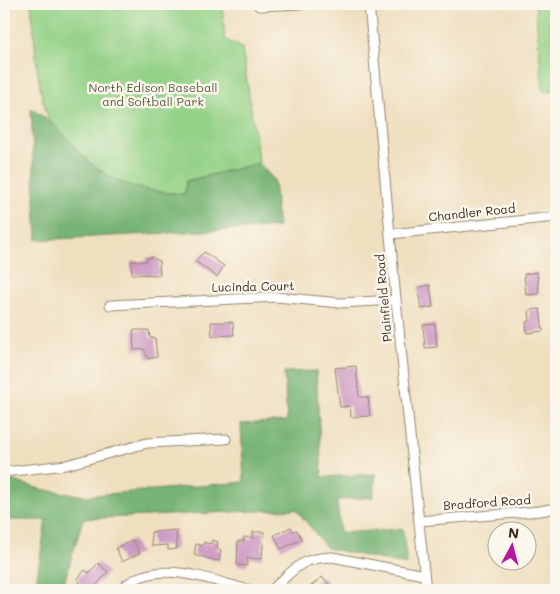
<svg xmlns="http://www.w3.org/2000/svg" width="560" height="594" viewBox="0 0 560 594" font-family="Mali,sans-serif">
	<style>
		.green { fill: #94d287; stroke: #687e52 }
		.forest { fill: #77b474; stroke: #596f49 }
		.building { fill: #ca94c2 }
		.lines { fill: none; stroke-linecap: round; stroke-linejoin: round }
		.minor-casing { stroke: #95846e; stroke-width: 11 }
		.minor { stroke: #fff; stroke-width: 9 }
		.labels { text-anchor: middle; stroke-width: 5; stroke-linejoin: round; paint-order: stroke }
		.park-label { font-size: 12px; fill: #565c3e; stroke: #fbf7ec }
		.street-label { font-size: 12px; fill: #3b2a1e; stroke: #fbf7ec }
	</style>
	<rect width="100%" height="100%" fill="#fbf7ec"/>
	<filter id="ink" filterUnits="userSpaceOnUse"><feTurbulence type="fractalNoise" baseFrequency=".02" numOctaves="2"/><feDisplacementMap in="SourceGraphic" scale="10" xChannelSelector="R" yChannelSelector="G"/><feConvolveMatrix kernelMatrix="1 2 1 2 8 2 1 2 1" color-interpolation-filters="sRGB"/></filter>
	<filter id="wash" filterUnits="userSpaceOnUse"><feTurbulence type="fractalNoise" baseFrequency=".0096" numOctaves="4" result="noise"/><feDisplacementMap in="SourceGraphic" scale="20" xChannelSelector="R" yChannelSelector="G"/><feGaussianBlur stdDeviation="1.12" result="paint"/><feColorMatrix in="noise" values="0 0 0 0 0 0 0 0 0 0 0 0 0 0 0 0 0 1.4 0 .05"/><feComposite in="paint" operator="in"/></filter>
	<g filter="url(#wash)">
		<rect width="100%" height="100%" fill="#efdfbf"/>
		<g class="green">
			<path d="M31,4H222L225,39L242,48L259,163L186,181L185,194C128,190 107,183 68,140C62,133 51,125 48,117C35,82 36,41 31,4Z"/>
			<polygon points="535,4 556,4 556,90 543,91"/>
		</g>
		<g class="forest">
			<path d="M31,109C54,121 63,135 80,153C112,186 141,191 185,194L186,181L259,163L274,180L278,227L37,240Z"/>
			<polygon points="316,371 322,477 376,474 373,497 337,500 340,533 403,529 407,565 327,548 296,509 83,519 62,590 35,590 46,520 4,520 4,478 40,489 85,496 244,482 241,424 287,421 284,372"/>
		</g>
		<g id="blocks">
			<g class="building">
				<polygon points="204,252 224,266 217,277 195,261"/>
				<polygon points="152,257 159,261 160,275 132,274 131,261 146,261 147,258"/>
				<polygon points="537,272 539,294 526,295 524,274"/>
				<polygon points="430,285 433,307 421,309 418,287"/>
				<polygon points="540,309 543,331 527,333 526,322 530,321 529,310"/>
				<polygon points="211,322 233,322 234,335 212,336"/>
				<polygon points="435,324 437,347 425,348 423,325"/>
				<polygon points="133,330 149,330 150,338 155,338 157,357 148,359 144,349 134,350"/>
				<polygon points="356,366 359,397 368,397 370,416 351,417 350,406 340,407 335,368"/>
				<polygon points="291,527 293,531 297,530 302,539 281,549 274,535"/>
				<polygon points="176,530 177,549 168,550 168,545 152,546 151,532"/>
				<polygon points="253,532 264,532 262,559 247,558 247,566 237,565 238,541 244,541 244,537 253,538"/>
				<polygon points="133,540 140,553 122,562 116,548"/>
				<polygon points="212,540 218,542 217,549 221,550 219,561 194,555 196,544 203,546 204,542 211,544"/>
				<polygon points="98,563 108,572 92,590 89,590 77,580 85,570 89,573"/>
				<polygon points="322,577 329,584 322,590 306,590"/>
			</g>
		</g>
	</g>
	<g filter="url(#ink)">
		<use href="#blocks" fill-opacity="0" stroke="#95846e" stroke-width="1"/>
		<g class="lines">
			<g class="minor-casing">
				<g id="minor">
					<polyline points="369,4 396,300 426,590"/>
					<polyline points="259,6 302,4"/>
					<polyline points="391,234 556,217"/>
					<polyline points="110,305 277,297 340,303 396,300"/>
					<polyline points="4,472 66,465 147,443 226,439"/>
					<polyline points="419,521 540,511 556,508"/>
					<path d="M121,590C154,555 211,581 250,590"/>
					<path d="M272,590C294,570 299,558 332,557L424,575"/>
				</g>
			</g>
			<use href="#minor" class="minor"/>
		</g>
	</g>
	<g class="labels">
		<g class="park-label">
			<text x="153" y="92">North Edison Baseball<tspan x="153" dy="14">and Softball Park</tspan></text>
		</g>
		<g class="street-label">
			<text transform="translate(472 213) rotate(-6)" y="4">Chandler Road</text>
			<text transform="translate(253 287) rotate(-1)" y="4">Lucinda Court</text>
			<text transform="translate(384 298) rotate(-95)" y="4">Plainfield Road</text>
			<text transform="translate(487 503) rotate(-4)" y="4">Bradford Road</text>
		</g>
	</g>
	<rect width="560" height="594" fill="none" stroke="#fbf7ec" stroke-width="20"/>
	<g transform="translate(512 546) rotate(7)"><circle r="24" fill="#fbf7ec" stroke="#aea59a"/>
	<path d="M0-4L9 19L0 12L-9 19Z" fill="#b5179e"/>
	<text y="-8" font-size="14" font-weight="bold" text-anchor="middle" fill="#3b2a1e">N</text>
	</g>
</svg>
